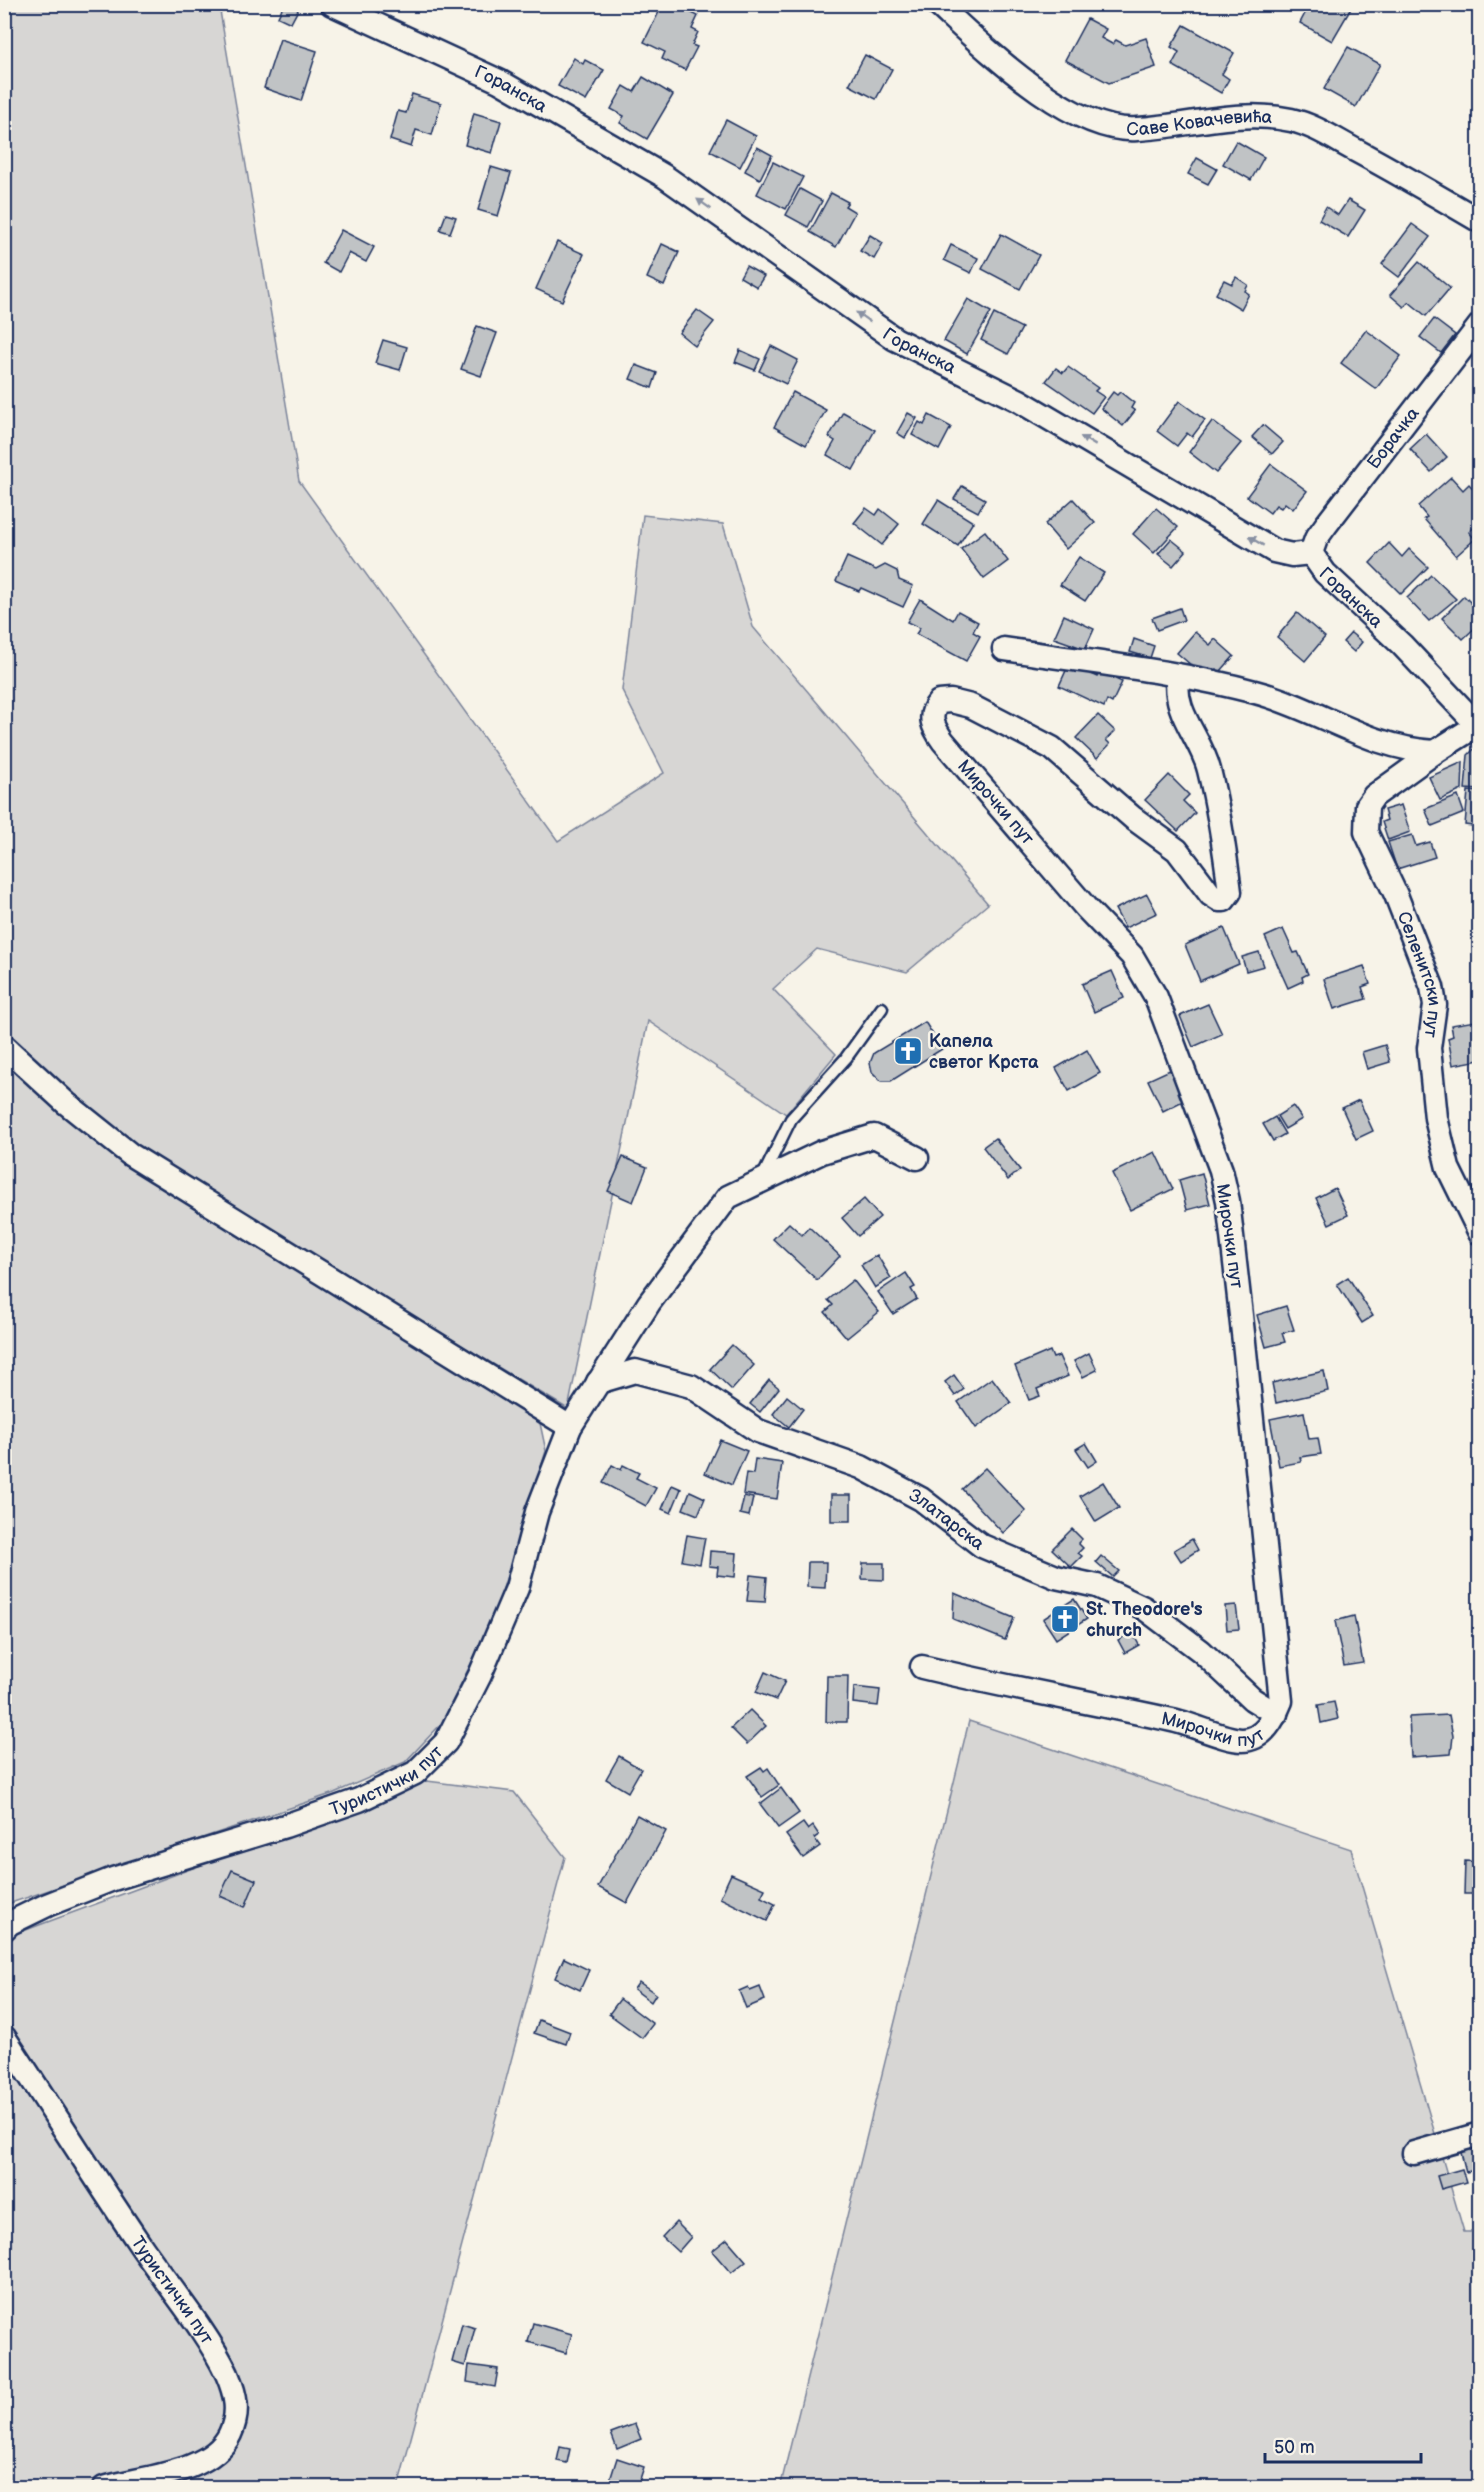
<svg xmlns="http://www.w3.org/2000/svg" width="1484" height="2492" viewBox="0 0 1484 2492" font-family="'Balsamiq Sans',sans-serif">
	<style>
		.green { fill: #d7d6d4; stroke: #798299; stroke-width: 1.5 }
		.building { fill: #c0c3c5; stroke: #1b2f5e; stroke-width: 1.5 }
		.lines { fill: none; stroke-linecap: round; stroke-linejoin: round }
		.service-casing { stroke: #1b2f5e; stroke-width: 15 }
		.minor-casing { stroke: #1b2f5e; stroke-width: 27 }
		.service { stroke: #f7f3e8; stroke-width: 10 }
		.minor { stroke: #f7f3e8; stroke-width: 22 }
		.oneway { fill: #8991a3 }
		.labels { text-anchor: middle; stroke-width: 5; stroke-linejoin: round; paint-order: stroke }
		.street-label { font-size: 18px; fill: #1b2f5e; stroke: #f7f3e8 }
		.poi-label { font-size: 18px; font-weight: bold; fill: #1b2f5e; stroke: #f7f3e8; text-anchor: start }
	</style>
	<rect width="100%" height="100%" fill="#f7f3e8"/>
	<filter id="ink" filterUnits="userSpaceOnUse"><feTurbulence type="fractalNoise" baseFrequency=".0167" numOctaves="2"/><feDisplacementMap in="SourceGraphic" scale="12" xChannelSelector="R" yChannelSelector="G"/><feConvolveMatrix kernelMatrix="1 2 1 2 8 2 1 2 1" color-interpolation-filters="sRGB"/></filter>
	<g filter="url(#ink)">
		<g class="green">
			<polygon points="4,5 219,5 299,481 558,841 664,773 622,690 643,515 723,524 753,627 988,904 907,972 817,949 773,989 836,1054 786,1114 648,1021 568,1409 351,1279 538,1414 546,1451 494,1617 441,1724 405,1762 334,1793 5,1905"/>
			<polygon points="969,1721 1351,1849 1464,2232 1479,2232 1479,2487 780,2488"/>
			<polygon points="427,1781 514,1792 565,1857 398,2487 5,2487 4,1917 15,1934"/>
		</g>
		<g class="building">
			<polygon points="284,4 300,6 291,23 278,17"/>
			<polygon points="663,4 674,4 698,16 692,29 698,32 692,45 697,47 685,70 662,59 665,52 644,42"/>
			<polygon points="1310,4 1353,4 1353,5 1332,41 1300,23"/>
			<polygon points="1365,4 1384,4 1379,13"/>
			<polygon points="1087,19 1106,29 1101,38 1112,44 1116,40 1125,45 1146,38 1156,67 1109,83 1065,60"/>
			<polygon points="1184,25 1234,53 1222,74 1229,79 1221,93 1172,65 1179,52 1171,47"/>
			<polygon points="280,39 317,51 301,101 264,88"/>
			<polygon points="1348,47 1380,64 1356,107 1324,89"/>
			<polygon points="865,55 892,69 876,99 849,85"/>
			<polygon points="574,58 583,64 585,60 604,70 586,101 558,86"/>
			<polygon points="643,77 673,95 647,139 620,123 624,116 611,109 624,86 634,92"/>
			<polygon points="412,94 441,103 432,135 416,130 411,147 390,140 398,111 406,113"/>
			<polygon points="474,113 501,121 492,153 465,145"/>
			<polygon points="726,120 756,136 740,167 710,151"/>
			<polygon points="1236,141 1264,157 1251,180 1223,164"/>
			<polygon points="757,147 772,155 760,179 745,171"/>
			<polygon points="1197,158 1217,169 1208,184 1188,174"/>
			<polygon points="773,162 803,177 786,209 757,194"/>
			<polygon points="491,167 511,173 498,216 478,210"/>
			<polygon points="800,189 822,201 808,227 786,215"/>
			<polygon points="831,193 848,202 845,206 855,212 836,247 810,232"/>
			<polygon points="1348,200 1365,210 1348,237 1319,220 1326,207 1338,215"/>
			<polygon points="446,214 456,217 450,233 440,230"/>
			<polygon points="1412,224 1430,237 1399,277 1382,264"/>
			<polygon points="341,230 374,247 366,262 349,253 339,272 323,263"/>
			<polygon points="1001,234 1039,255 1020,289 982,269"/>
			<polygon points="870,235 883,243 874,259 860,251"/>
			<polygon points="557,242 584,254 562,301 536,289"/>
			<polygon points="662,244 679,252 664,286 647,278"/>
			<polygon points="951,245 978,258 971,273 944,260"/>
			<polygon points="1419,262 1450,288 1426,316 1409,302 1404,307 1390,295"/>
			<polygon points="746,266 764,276 757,287 740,277"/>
			<polygon points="1236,277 1248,285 1245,291 1249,294 1241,309 1216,294 1224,280 1232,284"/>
			<polygon points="968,299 991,312 967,354 944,341"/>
			<polygon points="697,310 714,322 695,346 679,333"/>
			<polygon points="994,314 1022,328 1008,354 981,340"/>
			<polygon points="1434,319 1455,335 1441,353 1420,337"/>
			<polygon points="477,326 497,333 481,376 461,369"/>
			<polygon points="1366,330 1401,356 1376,389 1341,363"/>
			<polygon points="383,340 407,347 400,370 375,363"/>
			<polygon points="771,346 798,360 786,384 759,371"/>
			<polygon points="740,350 760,359 755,370 735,362"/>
			<polygon points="636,365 657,373 652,388 630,379"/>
			<polygon points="1068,367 1098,388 1095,391 1104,397 1092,413 1046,381 1056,368 1063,373"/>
			<polygon points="793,392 826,410 806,445 774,427"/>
			<polygon points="1113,392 1117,395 1120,392 1134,403 1131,408 1135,411 1123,426 1101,408"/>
			<polygon points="1179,401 1205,420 1192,437 1187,433 1177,446 1157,431"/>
			<polygon points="843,412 875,430 853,470 827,455 835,441 829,437"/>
			<polygon points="908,413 917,418 905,438 897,433"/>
			<polygon points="929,415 951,427 939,450 912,435 919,422 924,425"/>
			<polygon points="1212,421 1241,443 1216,473 1189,452"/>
			<polygon points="1263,425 1283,442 1272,454 1252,437"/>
			<polygon points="1426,434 1447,457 1431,472 1410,449"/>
			<polygon points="1271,464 1307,491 1293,509 1285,503 1281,508 1276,505 1270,513 1247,496"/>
			<polygon points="1451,477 1463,490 1469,484 1480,496 1480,503 1475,507 1480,512 1480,522 1469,532 1475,539 1456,556 1424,519 1427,517 1418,506"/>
			<polygon points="962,486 985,499 978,512 954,499"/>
			<polygon points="1073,499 1095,523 1066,549 1045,524"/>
			<polygon points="938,500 973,522 958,546 923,524"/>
			<polygon points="866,508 876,515 880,509 899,524 882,545 854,523"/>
			<polygon points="1156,508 1178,527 1154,553 1133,534"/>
			<polygon points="985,531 1008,561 984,579 961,549"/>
			<polygon points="1171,539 1186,551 1173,566 1158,554"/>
			<polygon points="1389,543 1402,557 1409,549 1428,567 1401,594 1370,563"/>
			<polygon points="847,557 876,570 885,565 897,571 899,580 913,586 903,607 861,588 859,591 836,581"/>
			<polygon points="1079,557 1104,573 1085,601 1060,585"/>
			<polygon points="1431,575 1456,599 1429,621 1407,598"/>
			<polygon points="1464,596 1480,612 1480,623 1463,639 1442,618"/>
			<polygon points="920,599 953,620 958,611 978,622 973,632 980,636 966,661 916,634 920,628 907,622"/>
			<polygon points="1180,608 1184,620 1157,630 1152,618"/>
			<polygon points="1297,613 1325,637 1305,661 1277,637"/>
			<polygon points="1064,615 1094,629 1085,649 1054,638"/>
			<polygon points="1195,632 1210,645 1215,639 1234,656 1220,672 1216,669 1210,676 1201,668 1198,671 1177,653"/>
			<polygon points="1351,633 1362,642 1354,652 1343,642"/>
			<polygon points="1134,639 1154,646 1150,658 1130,652"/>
			<polygon points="1069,664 1098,677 1100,672 1122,682 1112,703 1107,700 1104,707 1059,686"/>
			<polygon points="1098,715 1115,731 1106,740 1110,744 1097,758 1076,738"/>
			<polygon points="1474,749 1480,750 1480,790 1465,789 1468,755"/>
			<polygon points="1463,762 1462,790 1440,800 1429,777"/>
			<polygon points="1169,775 1189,795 1183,801 1195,813 1178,831 1145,800"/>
			<polygon points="1468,791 1480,792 1480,827 1465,825"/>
			<polygon points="1458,796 1464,813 1432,826 1425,809"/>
			<polygon points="1401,805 1410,832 1388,840 1382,822 1387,820 1384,810"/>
			<polygon points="1412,835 1416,846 1430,842 1435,857 1397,869 1388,842"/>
			<polygon points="1147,894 1157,913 1125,928 1115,909"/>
			<polygon points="1224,928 1239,964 1200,981 1185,945"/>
			<polygon points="1283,929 1294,953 1298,952 1308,974 1302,977 1303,981 1288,988 1265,937"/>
			<polygon points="1259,952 1264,966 1246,971 1242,957"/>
			<polygon points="1364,966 1370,984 1362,987 1366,999 1334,1009 1324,979"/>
			<polygon points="1112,971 1124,998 1094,1012 1082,984"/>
			<polygon points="1208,1004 1222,1034 1193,1047 1180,1016"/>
			<polygon points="1475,1021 1480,1060 1453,1065 1448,1038 1453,1036 1451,1025"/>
			<polygon points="925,1022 942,1049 891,1081 881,1081 872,1072 870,1063 874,1053"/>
			<polygon points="1385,1045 1390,1062 1367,1069 1362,1052"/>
			<polygon points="1087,1050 1100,1073 1069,1091 1056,1068"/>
			<polygon points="1172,1069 1187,1099 1163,1111 1148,1080"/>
			<polygon points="1359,1100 1373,1131 1356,1139 1342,1108"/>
			<polygon points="1293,1106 1302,1119 1285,1129 1277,1116"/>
			<polygon points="1275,1117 1285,1134 1273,1141 1263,1124"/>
			<polygon points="995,1138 1020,1170 1008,1180 983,1147"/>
			<polygon points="1155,1152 1173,1189 1130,1210 1112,1173"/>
			<polygon points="623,1157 647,1167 633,1202 608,1191"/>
			<polygon points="1202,1173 1210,1204 1187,1210 1179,1180"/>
			<polygon points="1335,1188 1348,1215 1329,1224 1316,1198"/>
			<polygon points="864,1199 880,1217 858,1236 842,1218"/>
			<polygon points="789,1223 802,1235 809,1227 840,1256 817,1280 773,1239"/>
			<polygon points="877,1255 891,1278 875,1288 861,1265"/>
			<polygon points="906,1273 915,1287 911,1289 917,1299 893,1314 878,1292"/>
			<polygon points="1348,1277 1373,1316 1362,1323 1337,1284"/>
			<polygon points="853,1280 879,1312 847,1338 825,1312 833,1305 828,1300"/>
			<polygon points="1286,1306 1294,1330 1282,1333 1285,1342 1266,1347 1257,1315"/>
			<polygon points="732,1345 754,1365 732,1390 710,1369"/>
			<polygon points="1050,1351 1053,1358 1059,1356 1068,1376 1037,1389 1040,1396 1029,1400 1015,1366"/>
			<polygon points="1089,1353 1097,1370 1083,1377 1074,1361"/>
			<polygon points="1324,1371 1328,1391 1276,1403 1272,1383"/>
			<polygon points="954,1375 964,1389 955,1396 945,1382"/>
			<polygon points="992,1378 1011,1403 976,1428 958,1402"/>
			<polygon points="769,1380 779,1388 760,1412 750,1404"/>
			<polygon points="787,1396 803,1409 789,1427 773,1414"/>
			<polygon points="1304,1412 1309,1439 1318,1438 1321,1454 1300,1457 1301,1462 1279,1466 1270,1419"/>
			<polygon points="720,1440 747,1451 732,1485 705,1473"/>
			<polygon points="1086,1443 1097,1461 1088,1467 1076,1449"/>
			<polygon points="755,1459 782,1463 777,1499 743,1494 746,1473 753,1474"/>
			<polygon points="612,1465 621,1470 623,1465 639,1473 636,1478 656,1488 646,1506 603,1483"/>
			<polygon points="985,1468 1026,1511 1003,1533 962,1489"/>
			<polygon points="1103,1482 1119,1508 1096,1522 1080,1496"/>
			<polygon points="672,1485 681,1489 671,1513 662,1509"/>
			<polygon points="690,1491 705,1498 698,1515 683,1509"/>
			<rect x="831" y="1495" width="20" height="26"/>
			<polygon points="744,1496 753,1498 749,1516 740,1514"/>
			<polygon points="1072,1529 1082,1539 1078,1543 1083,1548 1078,1553 1082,1556 1071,1567 1052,1549"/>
			<polygon points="687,1535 705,1538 700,1564 682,1561"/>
			<polygon points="1192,1539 1198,1550 1181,1561 1174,1550"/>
			<polygon points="710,1551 737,1553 735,1577 717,1575 718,1567 709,1566"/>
			<polygon points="1101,1556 1119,1571 1113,1577 1096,1562"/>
			<polygon points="808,1562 826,1562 825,1588 807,1587"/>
			<polygon points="863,1563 884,1563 884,1580 862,1579"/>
			<polygon points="750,1575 767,1577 765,1602 747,1601"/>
			<polygon points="954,1593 1014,1618 1005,1640 953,1619"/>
			<polygon points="1074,1599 1087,1619 1056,1639 1043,1619"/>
			<polygon points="1236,1605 1239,1629 1227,1630 1225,1606"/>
			<polygon points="1354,1616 1363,1663 1344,1666 1335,1621"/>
			<polygon points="1132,1632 1139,1645 1125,1653 1118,1640"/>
			<polygon points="765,1672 785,1681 776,1700 756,1692"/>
			<polygon points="827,1676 848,1676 847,1722 826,1722"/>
			<polygon points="854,1687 880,1690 878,1706 853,1703"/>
			<polygon points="1334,1702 1338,1719 1321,1723 1318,1705"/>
			<polygon points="750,1710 766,1726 747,1744 731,1728"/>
			<polygon points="1449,1715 1453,1736 1451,1754 1411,1757 1409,1717"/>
			<polygon points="619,1756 641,1769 628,1792 606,1779"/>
			<polygon points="761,1767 764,1771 768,1768 779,1785 762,1797 747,1776"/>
			<polygon points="781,1788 799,1813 778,1828 760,1804"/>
			<polygon points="637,1815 666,1831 627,1903 598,1887"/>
			<polygon points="803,1823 808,1830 813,1826 819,1835 814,1838 820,1846 803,1858 786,1835"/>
			<polygon points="1465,1861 1480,1862 1480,1894 1464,1894"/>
			<polygon points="232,1870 256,1880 245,1907 220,1896"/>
			<polygon points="731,1874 765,1889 761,1897 775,1904 767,1921 720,1898"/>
			<polygon points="564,1958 589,1970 580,1990 555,1978"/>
			<polygon points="639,1982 656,1994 651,2002 634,1989"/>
			<polygon points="748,1987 750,1991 760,1987 765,2000 746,2008 739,1991"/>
			<polygon points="620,1999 653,2024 642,2038 609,2014"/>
			<polygon points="539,2020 570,2032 566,2044 534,2033"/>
			<polygon points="1480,2139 1480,2169 1466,2172 1459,2145"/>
			<polygon points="1462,2169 1466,2182 1441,2189 1437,2176"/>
			<polygon points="676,2222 691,2237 678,2252 662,2237"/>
			<polygon points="727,2239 746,2261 731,2273 712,2251"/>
			<polygon points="533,2323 572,2334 566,2353 528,2342"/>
			<polygon points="462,2324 475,2328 465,2366 452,2362"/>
			<polygon points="469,2365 498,2369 495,2387 467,2382"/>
			<polygon points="635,2424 641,2439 617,2449 611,2433"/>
			<polygon points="560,2447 570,2449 567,2463 557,2461"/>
			<polygon points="617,2458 644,2467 637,2488 610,2480"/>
		</g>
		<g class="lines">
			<g class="service-casing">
				<polyline id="service" points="762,1178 791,1119 846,1058 882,1008"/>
			</g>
			<g class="minor-casing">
				<g id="minor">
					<path id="s1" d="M332,4L499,81L664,176L895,339L1018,400L1274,551L1292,555L1311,553"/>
					<path id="s2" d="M937,4C984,47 1071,134 1137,129C1190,126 1238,109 1291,120C1314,125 1336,140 1357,151C1398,173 1439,197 1480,221"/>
					<path id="s3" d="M1311,553L1316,539L1326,525L1480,325"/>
					<path id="s4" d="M1311,553L1325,573L1402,645L1480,728"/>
					<path d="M1004,649C1087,662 1173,670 1255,692C1317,708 1370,749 1435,752"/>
					<path id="s5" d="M1476,726L1435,752L1374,796L1367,806L1366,832L1396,895L1432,987L1435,1005L1429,1048L1436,1118L1448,1168L1480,1233"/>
					<polyline points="4,1046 66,1103 131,1155 570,1427"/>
					<path id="s6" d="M598,1382L635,1371L691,1386L758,1431L861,1467L921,1499L982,1546L1056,1577L1097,1586L1144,1608L1201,1651L1252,1699L1276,1714"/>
					<path id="s7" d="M922,1667C1005,1687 1089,1702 1172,1720C1192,1724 1225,1740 1242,1740C1264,1740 1274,1718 1281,1701L1244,1342L1228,1201L1221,1170L1156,997L1132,956L1087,909L943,741C933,727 927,716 939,702L951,701L971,706L1052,748L1133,818L1177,850L1211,895L1219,900H1224L1230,892C1225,852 1219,810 1209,770C1201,737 1172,713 1178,676"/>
					<path id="s8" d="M4,1929L10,1923L47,1905L113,1879L285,1826L359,1800L415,1773L446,1742L480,1675L517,1588L537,1512L570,1427L649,1303L728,1197L822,1152L874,1136L917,1158"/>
					<path id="s9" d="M4,2037C50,2106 94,2177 141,2246C167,2284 208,2333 227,2374C236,2395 240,2413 230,2434C211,2474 142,2477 104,2488"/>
					<polyline points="1414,2153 1480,2134"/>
				</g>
			</g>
			<use href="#service" class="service"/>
			<use href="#minor" class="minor"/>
		</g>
		<defs><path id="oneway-solid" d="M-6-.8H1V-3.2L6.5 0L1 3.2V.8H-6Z" transform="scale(1.5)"/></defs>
		<g class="oneway">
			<use href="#oneway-solid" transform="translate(704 204) rotate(-145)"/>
			<use href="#oneway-solid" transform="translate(863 317) rotate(-145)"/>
			<use href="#oneway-solid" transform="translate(1088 441) rotate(-149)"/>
			<use href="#oneway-solid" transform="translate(1256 541) rotate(-149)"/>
		</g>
	</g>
	<defs>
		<g id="church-square" transform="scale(1.5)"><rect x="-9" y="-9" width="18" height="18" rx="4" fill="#1f6fb2" stroke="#f7f3e8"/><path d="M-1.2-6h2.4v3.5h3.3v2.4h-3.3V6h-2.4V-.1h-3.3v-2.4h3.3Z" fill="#fff"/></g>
	</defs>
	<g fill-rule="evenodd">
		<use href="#church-square" x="908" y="1051"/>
		<use href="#church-square" x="1065" y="1619"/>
	</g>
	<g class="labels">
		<g class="street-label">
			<text dy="6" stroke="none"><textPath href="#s1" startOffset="198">Горанска</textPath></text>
			<text dy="6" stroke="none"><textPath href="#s2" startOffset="304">Саве Ковачевића</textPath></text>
			<text dy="6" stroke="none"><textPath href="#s1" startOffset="684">Горанска</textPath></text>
			<text dy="6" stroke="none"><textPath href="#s3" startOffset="142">Борачка</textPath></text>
			<text dy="6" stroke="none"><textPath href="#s4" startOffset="60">Горанска</textPath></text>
			<text transform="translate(996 802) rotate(49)" y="6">Мирочки пут</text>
			<text dy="6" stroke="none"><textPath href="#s5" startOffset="316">Селенитски пут</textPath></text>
			<text transform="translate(1230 1236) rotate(82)" y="6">Мирочки пут</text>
			<text dy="6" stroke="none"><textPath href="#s6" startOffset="387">Златарска</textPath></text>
			<text dy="6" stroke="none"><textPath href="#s7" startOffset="298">Мирочки пут</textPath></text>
			<text dy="6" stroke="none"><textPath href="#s8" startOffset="412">Туристички пут</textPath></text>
			<text dy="6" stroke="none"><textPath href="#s9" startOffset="304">Туристички пут</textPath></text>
		</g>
		<g class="poi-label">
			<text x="929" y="1047">Капела<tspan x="929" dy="21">светог Крста</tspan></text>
			<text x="1086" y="1615">St. Theodore's<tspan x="1086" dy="21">church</tspan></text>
		</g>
	</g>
	<rect width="1484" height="2492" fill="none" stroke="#f7f3e8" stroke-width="24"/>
	<rect x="12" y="12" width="1460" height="2468" fill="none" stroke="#1b2f5e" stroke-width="2" filter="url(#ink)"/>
	<path d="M1265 2453v9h156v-9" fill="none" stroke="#1b2f5e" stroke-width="3"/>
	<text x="1274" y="2453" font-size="18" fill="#1b2f5e" stroke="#f7f3e8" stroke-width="4.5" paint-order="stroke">50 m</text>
</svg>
